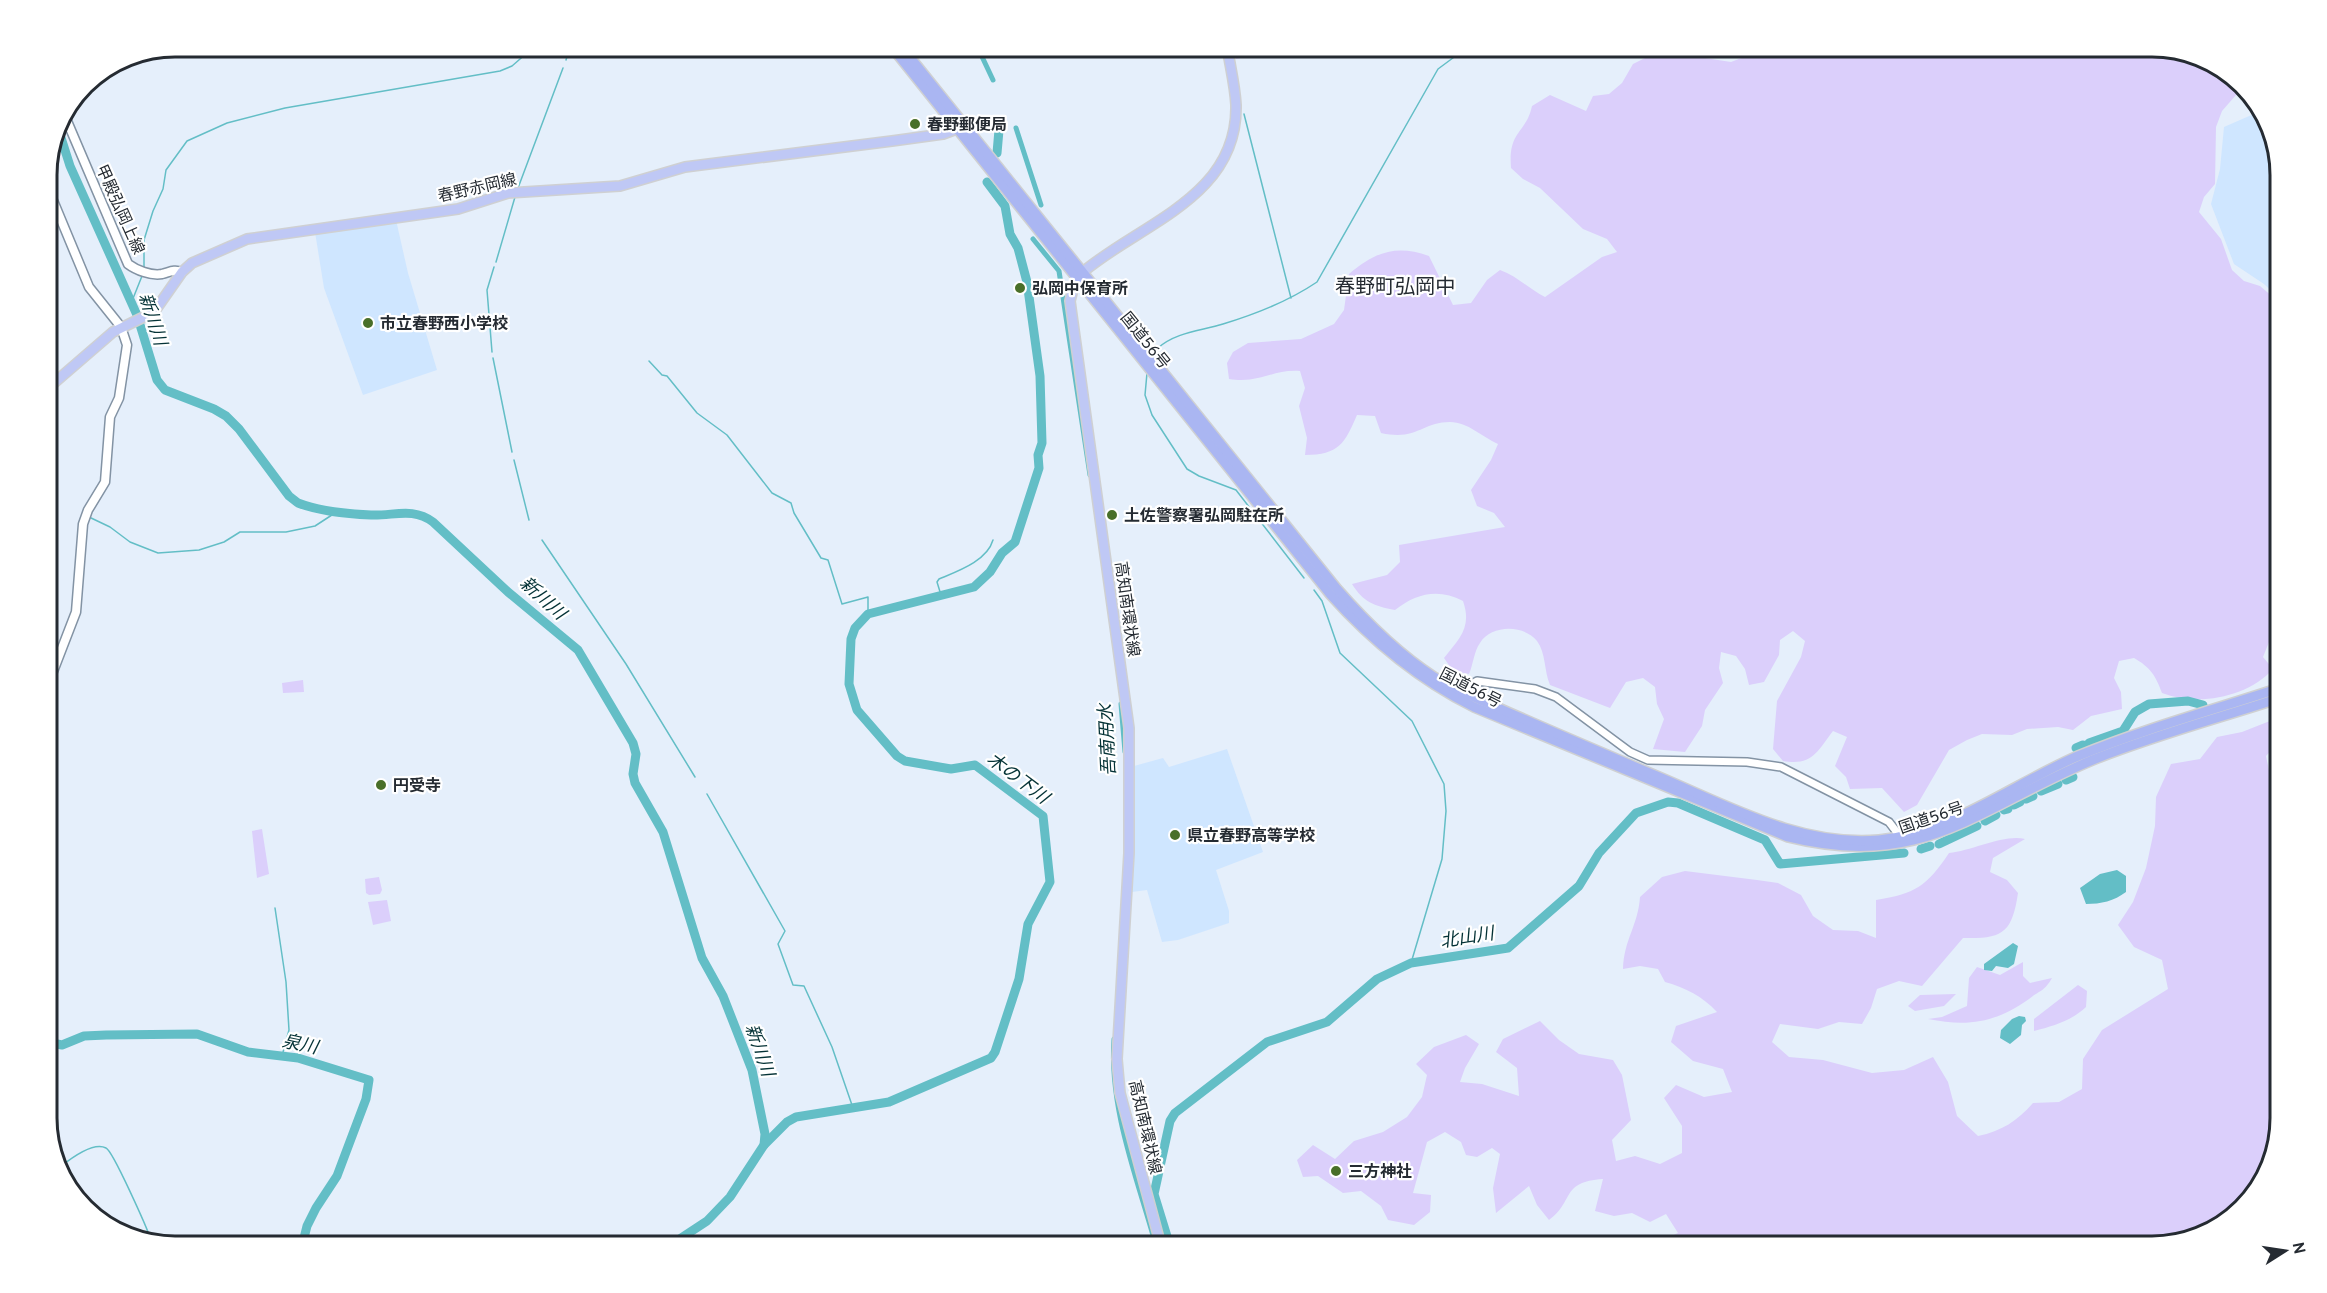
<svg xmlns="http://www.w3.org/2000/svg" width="2327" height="1293" viewBox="0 0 2327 1293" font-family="Overpass,'Noto Sans JP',sans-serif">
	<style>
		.built { fill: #cfe6ff }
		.green { fill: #dbcffb }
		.water { fill: #63bec6 }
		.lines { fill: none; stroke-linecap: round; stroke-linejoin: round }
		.stream { stroke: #63bec6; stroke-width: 1.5 }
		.canal { stroke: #63bec6; stroke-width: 5 }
		.river { stroke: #63bec6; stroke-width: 9 }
		.tertiary-casing { stroke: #8393a4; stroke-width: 10 }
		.secondary-casing { stroke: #8393a4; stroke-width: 11 }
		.primary-casing { stroke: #cfd0d2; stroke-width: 12 }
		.trunk-casing { stroke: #cfd0d2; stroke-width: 12 }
		.tertiary { stroke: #fff; stroke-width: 7 }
		.secondary { stroke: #fff; stroke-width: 8 }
		.primary { stroke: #bfc8f5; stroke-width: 9 }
		.trunk { stroke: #aab6f2; stroke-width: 9 }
		.poi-dot { fill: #496f29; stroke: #fff; stroke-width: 2 }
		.labels { text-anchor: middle; stroke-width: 4.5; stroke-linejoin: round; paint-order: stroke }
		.poi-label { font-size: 16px; font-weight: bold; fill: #252b32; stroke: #fff; text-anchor: start }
		.street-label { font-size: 16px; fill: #252b32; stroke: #fff }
		.water-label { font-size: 18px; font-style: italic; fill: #043236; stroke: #fff }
		.quarter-label { font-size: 20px; fill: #252b32; stroke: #fff }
		.rim { fill: none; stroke: #252b32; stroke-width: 3 }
	</style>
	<rect width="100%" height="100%" fill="#e5effb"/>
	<g class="built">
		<polygon points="2256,113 2272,145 2280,175 2280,299 2264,284 2234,264 2211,204 2220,169 2224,127"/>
		<polygon points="396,220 408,273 437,370 363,395 324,288 315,232"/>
		<polygon points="1227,749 1263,852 1216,870 1229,911 1229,923 1178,940 1162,942 1147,890 1132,892 1134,766 1163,758 1169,767"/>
	</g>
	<g class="green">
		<polygon points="1233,47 1265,47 1267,52 1236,59"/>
		<path d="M1770,47L1793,51L1797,46L2152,47L2216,64L2247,94L2236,95L2222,111L2216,127L2215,184L2204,197L2199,212L2221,239L2232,270L2244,281L2260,286L2280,303V631L2269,642L2263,657L2273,669C2248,697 2198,707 2162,693C2156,676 2150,667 2134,658L2119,661L2114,678L2121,692L2122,709L2091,716L2073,730L2058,727L2027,729L2012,735L1982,734L1967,740L1949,750L1917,805L1904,812L1882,788L1850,789L1846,777L1835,766L1847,737L1833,731C1817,752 1812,766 1783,761L1773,749L1777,701L1801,657L1805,641L1793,631L1780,640L1779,655L1764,682L1749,685L1745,669L1736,656L1721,652L1719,668L1723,683L1705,710L1702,726L1685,752L1653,749L1664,719L1657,704L1655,687L1643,678L1626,682L1610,708L1550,685C1544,671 1546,653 1537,641C1523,624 1491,625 1480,643C1474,651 1473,665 1469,674L1453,671L1444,658C1460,638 1472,627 1463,601C1439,588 1416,593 1395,610C1374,606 1363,602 1352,584L1387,575L1400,562L1399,545L1505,527L1494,513L1477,506L1471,490L1491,460L1498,444C1482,437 1468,422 1450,422C1422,422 1417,441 1381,433L1375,416L1357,415C1345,443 1339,455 1305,455L1307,438L1299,406L1305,388L1300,371C1272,369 1260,384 1229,379L1227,363L1233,352L1248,343L1301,339L1334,324L1344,310L1349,274C1375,252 1396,244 1429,256L1453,305L1471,303L1487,280L1500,270C1517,276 1529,289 1545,297L1602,257L1617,252L1607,239L1583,229L1540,188L1523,179L1511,168C1508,130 1526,134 1532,106L1550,95L1586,111L1593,96L1609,94L1622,83L1633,64L1651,55L1692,56L1731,62Z"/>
		<polygon points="303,680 304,692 283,693 282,683"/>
		<path d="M2280,717V741L2266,756L2272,785L2280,788V1118L2263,1182L2217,1229L2152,1246H1727L1721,1244L1719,1246H1649L1678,1233L1666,1214L1650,1222L1632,1213L1614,1216L1595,1211L1603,1179C1560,1182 1575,1201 1549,1220L1537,1205L1529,1186L1496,1213L1493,1188L1500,1154L1492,1148L1477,1157L1466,1155L1461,1142L1445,1132L1427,1142L1413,1193L1431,1195L1430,1212L1414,1225L1388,1220L1381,1206L1361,1191L1343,1193L1318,1176L1303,1177L1297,1160L1313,1145L1335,1159L1354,1141L1383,1132L1407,1117L1422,1097L1427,1075L1416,1064L1434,1047L1466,1035L1479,1044L1465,1068L1460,1082L1482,1084L1519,1096L1517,1068L1496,1052L1503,1039L1540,1021L1559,1040L1579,1054L1613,1060L1622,1075L1631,1120L1612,1140L1616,1161L1635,1156L1660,1164L1682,1153V1126L1664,1098L1676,1085L1704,1097L1732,1092L1723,1069L1693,1061L1671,1042L1676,1026L1717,1012C1702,996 1686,988 1665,982L1658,969L1640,966L1623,969C1624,939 1638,926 1640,897L1662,877L1685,871L1757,880L1778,883L1801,895L1813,916L1833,930L1858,931L1876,938V900C1915,894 1927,886 1949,853C1972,851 2004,834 2025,839L1993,858L1990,872L2007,880L2018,893C2012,933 2003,939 1963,938L1922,986L1899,981L1877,989L1871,1008L1862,1024L1839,1022L1818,1029L1780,1024L1772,1042L1789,1057L1823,1060L1872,1073L1904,1070L1933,1057L1948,1082L1957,1116L1978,1136C2002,1131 2017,1121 2033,1103L2059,1102L2082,1089L2083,1059L2102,1030L2168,989L2162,960L2134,947L2118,925L2133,902L2146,868L2155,826L2156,797L2171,764L2200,759L2217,737L2242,732Z"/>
		<polygon points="262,829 269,874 257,878 252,831"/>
		<polygon points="379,877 382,890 380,894 369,895 366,893 365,879"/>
		<polygon points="387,900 391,921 373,925 368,902"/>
		<path d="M2023,962V976L2030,983L2052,978C2044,992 2040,990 2029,999C1995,1023 1968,1027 1928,1019L1942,1017L1967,1006L1969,978L1977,967L2000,975Z"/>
		<path d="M2078,985L2087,991L2086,1007C2071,1021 2053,1026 2034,1031V1019Z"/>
		<polygon points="1956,994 1944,1006 1915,1011 1908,1006 1920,995"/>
	</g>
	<g class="water">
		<path d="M2117,870L2126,876V892C2114,901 2101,904 2086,904L2080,888L2100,874Z"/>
		<polygon points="2013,943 2018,946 2014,964 2008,968 1996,966 1992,971 1984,970 1984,964"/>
		<polygon points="2019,1016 2025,1017 2026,1021 2022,1025 2021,1035 2010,1044 2000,1038 2001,1030 2012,1019"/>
	</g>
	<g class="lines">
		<g class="stream">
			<polyline points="566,60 570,46"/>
			<polyline points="1244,114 1291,298"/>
			<polyline points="518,188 563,68"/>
			<polyline points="496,262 515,197"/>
			<polyline points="144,268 144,240 153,211 163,189 166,170 187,141 227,123 285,108 500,71 512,66 535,46"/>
			<polyline points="132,301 142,276"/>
			<path d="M1158,348C1176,332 1201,331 1223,324C1256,314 1289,301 1317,282L1438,69L1465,49L1515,46"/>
			<polyline points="492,352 487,290 494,267"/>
			<polyline points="493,358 512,452"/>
			<polyline points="649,361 662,375 667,376 697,413 727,435 772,493 791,503 794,513 821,558 828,560 842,604 868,597 868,614"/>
			<polyline points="1147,373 1145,395 1152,415 1187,469 1199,476 1236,490 1304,578"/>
			<polyline points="514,460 529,520"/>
			<polyline points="89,517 110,527 130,542 158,553 199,550 224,542 240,532 286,532 315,526 338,511"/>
			<polyline points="542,540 626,664 695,777"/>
			<polyline points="1314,590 1322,601 1340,653 1412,721 1444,784 1446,811 1442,859 1411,963"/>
			<path d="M941,595L937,582L939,579C958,571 987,561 993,540"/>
			<polyline points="707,794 785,931 778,944 793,985 804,986 832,1047 853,1108"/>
			<polyline points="275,908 286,982 289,1030 282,1056"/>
			<path d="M60,1167C70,1159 93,1141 106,1148C113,1151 147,1228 151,1240"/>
		</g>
		<g class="canal">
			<polyline points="977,46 993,80"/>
			<polyline points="1016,128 1041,205"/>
			<polyline points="1033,239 1059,271 1090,475"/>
			<polyline points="1121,704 1125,752"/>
			<path d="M1114,1039C1109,1110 1138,1180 1156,1246"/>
		</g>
		<g class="river">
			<path d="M57,125L70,166L137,315L157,380L165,390L214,409L226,416L239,429L289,496L298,503C319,511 348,514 371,515C394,516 413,507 433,522L508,592L578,650L633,743L636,754L633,774L635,783L663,832L702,958L723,996L752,1070L765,1134L764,1145L730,1197L707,1221L669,1246"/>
			<polyline points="997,153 999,130"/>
			<polyline points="2089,743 2123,731 2135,712 2149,704 2188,701 2203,705"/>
			<polyline points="2076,748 2083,745"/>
			<polyline points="2066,780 2073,777"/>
			<polyline points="2041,791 2058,784"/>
			<polyline points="2026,799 2033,796"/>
			<polyline points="2014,805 2020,802"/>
			<polyline points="2004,810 2008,809"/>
			<polyline points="1985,821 1996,815"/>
			<polyline points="1939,844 1977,826"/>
			<polyline points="1921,849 1930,846"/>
			<polyline points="47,1042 62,1045 84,1036 106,1035 197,1034 248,1052 298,1058 369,1080 366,1099 337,1176 316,1208 307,1226 302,1246"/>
			<polyline points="764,1145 787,1122 796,1117 889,1102 991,1058 995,1052 1019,979 1028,924 1050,882 1043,816 975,765 951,769 905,761 897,756 857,710 849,684 851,639 855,628 868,614 974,587 990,572 1002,553 1015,542 1039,468 1038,455 1042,443 1040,376 1027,282 1018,248 1010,234 1005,206 987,182"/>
			<polyline points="1170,1246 1154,1194 1170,1121 1175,1113 1267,1042 1327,1022 1377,979 1411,963 1508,948 1579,886 1599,853 1636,813 1668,802 1678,803 1765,840 1780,864 1904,853"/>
		</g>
		<g class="tertiary-casing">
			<polyline id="tertiary" points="1467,694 1472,684 1477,681 1535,689 1556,697 1630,752 1648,760 1747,762 1781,767 1889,822 1902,839"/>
		</g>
		<g class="secondary-casing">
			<g id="secondary">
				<path d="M64,114L128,264C136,270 151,276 162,274C170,272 174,269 182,272"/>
				<polyline points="47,186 89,287 121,327 127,345 119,398 110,417 105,482 88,510 83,524 76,612 47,687"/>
			</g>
		</g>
		<g class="primary-casing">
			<g id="primary">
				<polyline points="47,389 113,332 154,312 182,272 192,263 247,239 458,209 508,193 620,186 685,167 892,141 943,134 962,127"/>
				<path d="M1161,1246L1120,1093L1117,1059L1129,853V728L1070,301L1073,289L1083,272C1141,223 1238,197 1236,105C1235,85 1230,66 1227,46"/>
			</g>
		</g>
		<g class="trunk-casing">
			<g id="trunk">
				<path d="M891,46L1330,594C1372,641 1418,679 1474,707L1788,837C1924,871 1978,807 2095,759C2155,735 2219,718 2280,698"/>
				<path d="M901,46L1337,589C1366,622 1397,653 1434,677C1445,683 1456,688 1467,694C1531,723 1595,750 1659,777C1728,806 1801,847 1879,840C1951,833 2013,784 2078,756C2144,729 2213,710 2280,688"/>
			</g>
		</g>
		<use href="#tertiary" class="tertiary"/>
		<use href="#secondary" class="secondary"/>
		<use href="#primary" class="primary"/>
		<use href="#trunk" class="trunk"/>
	</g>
	<g class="poi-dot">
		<circle cx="915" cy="124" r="6"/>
		<circle cx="1020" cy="288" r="6"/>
		<circle cx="368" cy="323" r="6"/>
		<circle cx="1112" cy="515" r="6"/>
		<circle cx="381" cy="785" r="6"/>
		<circle cx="1175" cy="835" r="6"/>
		<circle cx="1336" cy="1171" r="6"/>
	</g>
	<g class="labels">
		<g class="poi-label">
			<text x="927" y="130">春野郵便局</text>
			<text x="1032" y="294">弘岡中保育所</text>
			<text x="380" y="329">市立春野西小学校</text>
			<text x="1124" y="521">土佐警察署弘岡駐在所</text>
			<text x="393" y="791">円受寺</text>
			<text x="1187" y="841">県立春野高等学校</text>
			<text x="1348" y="1177">三方神社</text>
		</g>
		<g class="street-label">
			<text transform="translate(477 187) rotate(-13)" y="6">春野赤岡線</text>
			<text transform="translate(121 209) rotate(66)" y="6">甲殿弘岡上線</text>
			<text transform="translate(1146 340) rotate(51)" y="6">国道56号</text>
			<text transform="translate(1128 609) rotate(82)" y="6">高知南環状線</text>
			<text transform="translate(1471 687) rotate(27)" y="6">国道56号</text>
			<text transform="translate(1931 817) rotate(-19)" y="6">国道56号</text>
			<text transform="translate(1146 1127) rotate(77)" y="6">高知南環状線</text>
		</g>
		<g class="water-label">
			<text transform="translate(153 319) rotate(72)" y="6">新川川</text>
			<text transform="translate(543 598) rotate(42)" y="6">新川川</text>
			<text transform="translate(1107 740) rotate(-93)" y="6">吾南用水</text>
			<text transform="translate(1018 778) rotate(37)" y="6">木の下川</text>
			<text transform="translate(1467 937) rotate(-9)" y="6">北山川</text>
			<text transform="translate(300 1044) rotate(12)" y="6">泉川</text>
			<text transform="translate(760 1050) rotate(71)" y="6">新川川</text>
		</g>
		<g class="quarter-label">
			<text x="1395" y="293">春野町弘岡中</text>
		</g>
	</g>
	<path d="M0 0H2327V1293H0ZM175 57H2152A118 118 0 0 1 2270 175V1118A118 118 0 0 1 2152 1236H175A118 118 0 0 1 57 1118V175A118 118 0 0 1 175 57Z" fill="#fff" fill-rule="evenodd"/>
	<path class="rim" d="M175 57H2152A118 118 0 0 1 2270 175V1118A118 118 0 0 1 2152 1236H175A118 118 0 0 1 57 1118V175A118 118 0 0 1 175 57Z"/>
	<g transform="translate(2285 1251) rotate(78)" stroke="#ffffff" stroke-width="4.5" paint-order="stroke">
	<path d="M0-4.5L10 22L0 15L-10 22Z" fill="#252b32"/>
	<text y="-9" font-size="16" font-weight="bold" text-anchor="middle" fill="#252b32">N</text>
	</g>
</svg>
